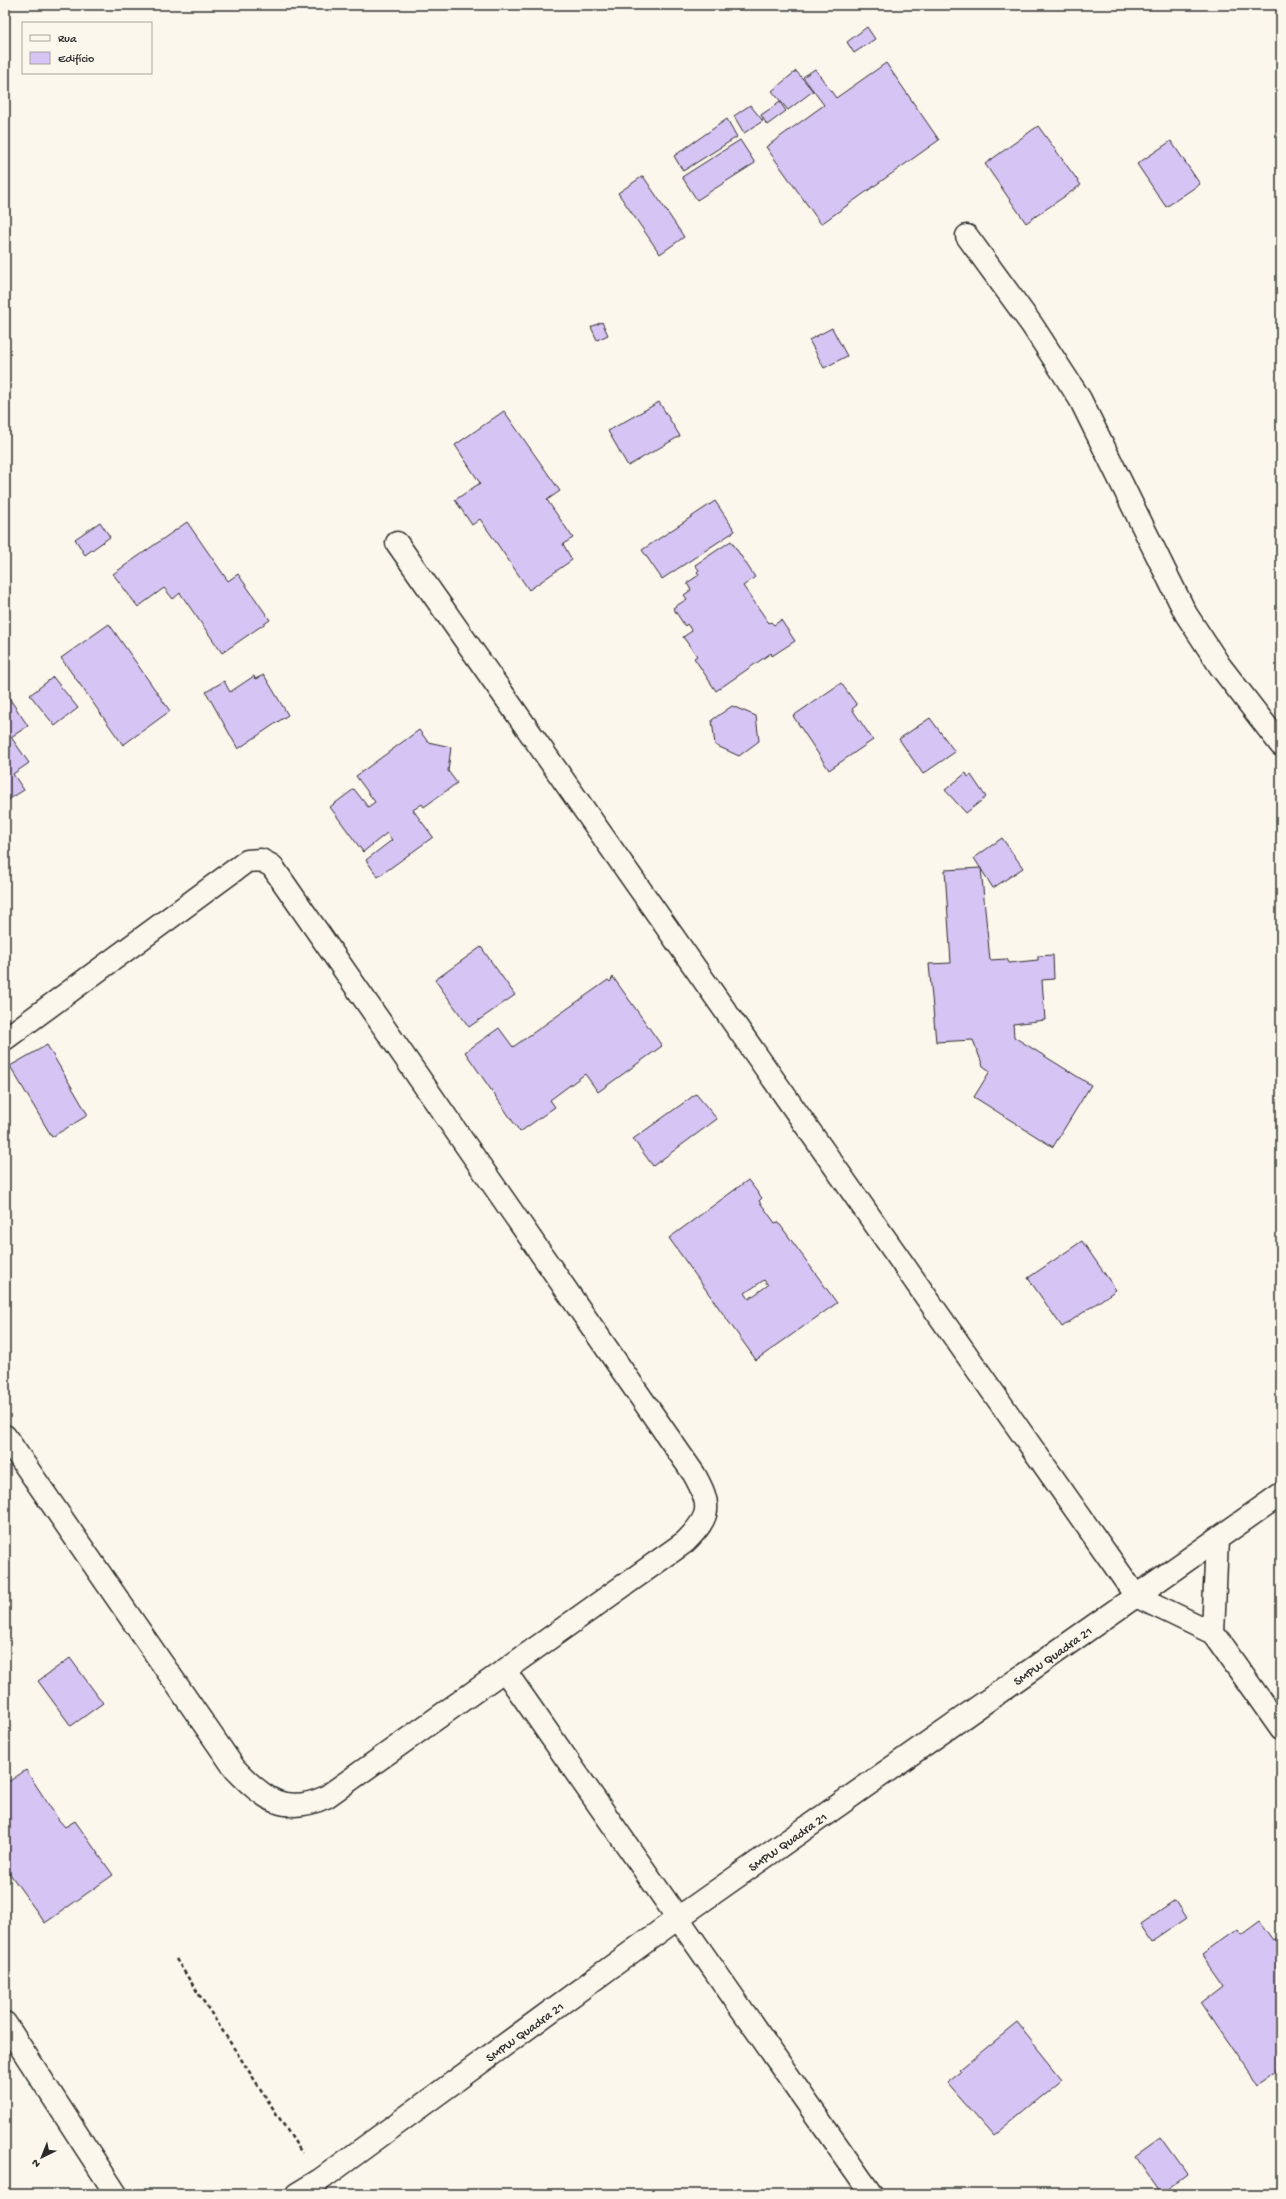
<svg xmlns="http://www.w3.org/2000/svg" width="1286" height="2199" viewBox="0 0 1286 2199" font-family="'Gochi Hand',sans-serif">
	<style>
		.building { fill: #d6c4f5; stroke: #2b2b2b; fill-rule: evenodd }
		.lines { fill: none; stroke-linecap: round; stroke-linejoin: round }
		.minor-casing { stroke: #2b2b2b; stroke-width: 25 }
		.tertiary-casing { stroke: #2b2b2b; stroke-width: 25 }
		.path { stroke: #2b2b2b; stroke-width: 2.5; stroke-dasharray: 4 3; stroke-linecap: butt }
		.minor { stroke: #fbf7ec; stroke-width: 22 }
		.tertiary { stroke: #fbf7ec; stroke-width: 22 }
		.labels { text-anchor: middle; stroke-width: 3.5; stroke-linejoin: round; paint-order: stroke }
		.street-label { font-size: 13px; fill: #2b2b2b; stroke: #fbf7ec }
	</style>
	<rect width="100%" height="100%" fill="#fbf7ec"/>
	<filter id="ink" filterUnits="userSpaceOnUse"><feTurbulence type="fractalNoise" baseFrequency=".025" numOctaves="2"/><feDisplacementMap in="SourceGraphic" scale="8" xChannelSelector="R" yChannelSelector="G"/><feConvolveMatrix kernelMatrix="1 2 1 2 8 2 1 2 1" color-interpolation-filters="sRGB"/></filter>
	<g filter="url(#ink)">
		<g class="building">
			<polygon points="867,27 875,39 854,53 847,42"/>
			<polygon points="886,63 939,140 821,224 766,147 824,105 803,77 815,69 836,98"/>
			<polygon points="796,71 813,91 788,110 772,91"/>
			<polygon points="780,102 786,111 767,125 761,115"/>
			<polygon points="750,105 763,121 744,133 734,116"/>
			<polygon points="727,119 737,137 683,171 674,156"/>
			<polygon points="1038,126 1081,185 1026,223 985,164"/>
			<polygon points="740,140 755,163 697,200 682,177"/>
			<polygon points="1171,141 1200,184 1166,207 1137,164"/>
			<polygon points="643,176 684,237 660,254 618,193"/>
			<polygon points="602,322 608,335 597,340 591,327"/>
			<polygon points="832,328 847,356 824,368 809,340"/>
			<polygon points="659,402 680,436 628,466 608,431"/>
			<polygon points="504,411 560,491 547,500 573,538 563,544 572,560 529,590 480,519 472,525 455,500 480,483 455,445"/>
			<polygon points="715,501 735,531 662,579 642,550"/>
			<polygon points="100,522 110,537 85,555 75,539"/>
			<polygon points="187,522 228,581 238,574 270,620 222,653 180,593 173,599 164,588 138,607 113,574"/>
			<polygon points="731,541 755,577 743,586 769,623 771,622 774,625 781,620 795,641 772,656 771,653 716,691 694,658 697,656 683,637 692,631 687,624 685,626 673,608 687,599 684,595 691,590 687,583 699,575 697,572 699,570 695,565"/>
			<polygon points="109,624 170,711 123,745 61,658"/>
			<polygon points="264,675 288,715 238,749 206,692 224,681 230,692 254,676 255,679"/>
			<polygon points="53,677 78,708 55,726 30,695"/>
			<polygon points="841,683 857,705 852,709 873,740 829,770 793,716"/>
			<polygon points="5,692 28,726 11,737 29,763 13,774 24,790 5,802"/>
			<polygon points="732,706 756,716 759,741 739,756 715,745 712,720"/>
			<polygon points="930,718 955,752 923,774 899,739"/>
			<polygon points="419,730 428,742 451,747 448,771 457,783 424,807 422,804 413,810 433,837 378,877 366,860 392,840 387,833 363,852 330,807 354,789 368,807 375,802 356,776"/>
			<polygon points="966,773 968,777 971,775 986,797 966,813 945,790"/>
			<polygon points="1002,838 1023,868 993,888 974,858"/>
			<polygon points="981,868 990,960 1007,959 1009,963 1038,960 1038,956 1053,955 1054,979 1042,980 1045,1020 1013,1024 1014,1037 1091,1085 1053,1147 974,1097 990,1071 983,1066 973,1040 936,1042 929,964 951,963 945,870"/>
			<polygon points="481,947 515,995 469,1027 435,980"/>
			<polygon points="613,977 662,1046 598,1092 585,1074 550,1100 555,1107 520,1132 465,1052 499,1028 513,1047 608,980 610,982"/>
			<polygon points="47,1045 88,1115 52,1137 10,1066"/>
			<polygon points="696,1094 717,1119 653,1166 633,1139"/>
			<path d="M748,1180L762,1198L759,1201L775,1223L778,1222L837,1303L756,1360L669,1238ZM764,1280L768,1285L749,1299L745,1293Z"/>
			<polygon points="1082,1241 1116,1290 1062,1327 1028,1278"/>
			<polygon points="70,1658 103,1703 71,1726 38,1681"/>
			<polygon points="26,1770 58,1819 65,1827 75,1821 113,1875 45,1923 5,1867 5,1784"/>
			<polygon points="1175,1901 1186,1918 1151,1942 1140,1925"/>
			<polygon points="1260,1921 1274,1940 1281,1935 1281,2068 1256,2084 1201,2003 1224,1985 1203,1955 1238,1930 1241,1935"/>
			<polygon points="1017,2023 1062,2079 993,2136 947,2083 961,2072 959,2070"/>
			<polygon points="1161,2139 1187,2175 1162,2194 1136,2157"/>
		</g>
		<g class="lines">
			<g class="minor-casing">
				<g id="minor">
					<polyline points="967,236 1032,325 1080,399 1186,614 1220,666 1281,745"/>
					<polyline points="397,543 1136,1596 1213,1633 1281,1729"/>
					<path d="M5,1039L247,861L261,860L272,866L694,1474C712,1506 711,1516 685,1542L326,1797C285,1816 264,1799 235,1769L5,1436"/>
					<polyline points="1213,1633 1217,1539"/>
					<polyline points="505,1671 871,2194"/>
					<polyline points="5,2023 116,2194"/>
				</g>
			</g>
			<g class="tertiary-casing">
				<polyline id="tertiary" points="297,2194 320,2180 678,1918 1281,1494"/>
			</g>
			<polyline class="path" points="176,1959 302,2153"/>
			<use href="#minor" class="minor"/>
			<use href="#tertiary" class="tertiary"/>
		</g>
	</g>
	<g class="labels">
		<g class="street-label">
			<text transform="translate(1052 1655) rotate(-35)" y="5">SMPW Quadra 21</text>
			<text transform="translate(787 1841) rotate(-35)" y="5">SMPW Quadra 21</text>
			<text transform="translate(524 2031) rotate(-36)" y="5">SMPW Quadra 21</text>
		</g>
	</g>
	<rect width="1286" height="2199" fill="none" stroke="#fbf7ec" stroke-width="20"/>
	<rect x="10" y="10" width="1266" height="2179" fill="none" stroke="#2b2b2b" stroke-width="1.5" filter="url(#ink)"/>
	<rect x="22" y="22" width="130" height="52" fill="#fbf7ec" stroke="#a8a59f"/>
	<rect x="30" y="35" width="20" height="6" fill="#fbf7ec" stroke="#a8a59f"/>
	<text x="58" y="42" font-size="12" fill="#2b2b2b">Rua</text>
	<rect x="30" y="52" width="20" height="12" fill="#d6c4f5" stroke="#a8a59f"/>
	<text x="58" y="62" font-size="12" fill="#2b2b2b">Edifício</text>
	<g transform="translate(42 2157) rotate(223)" stroke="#fbf7ec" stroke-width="3" paint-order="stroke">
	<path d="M0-3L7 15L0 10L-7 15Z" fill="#2b2b2b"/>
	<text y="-6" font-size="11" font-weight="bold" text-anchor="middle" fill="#2b2b2b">N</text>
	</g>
</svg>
